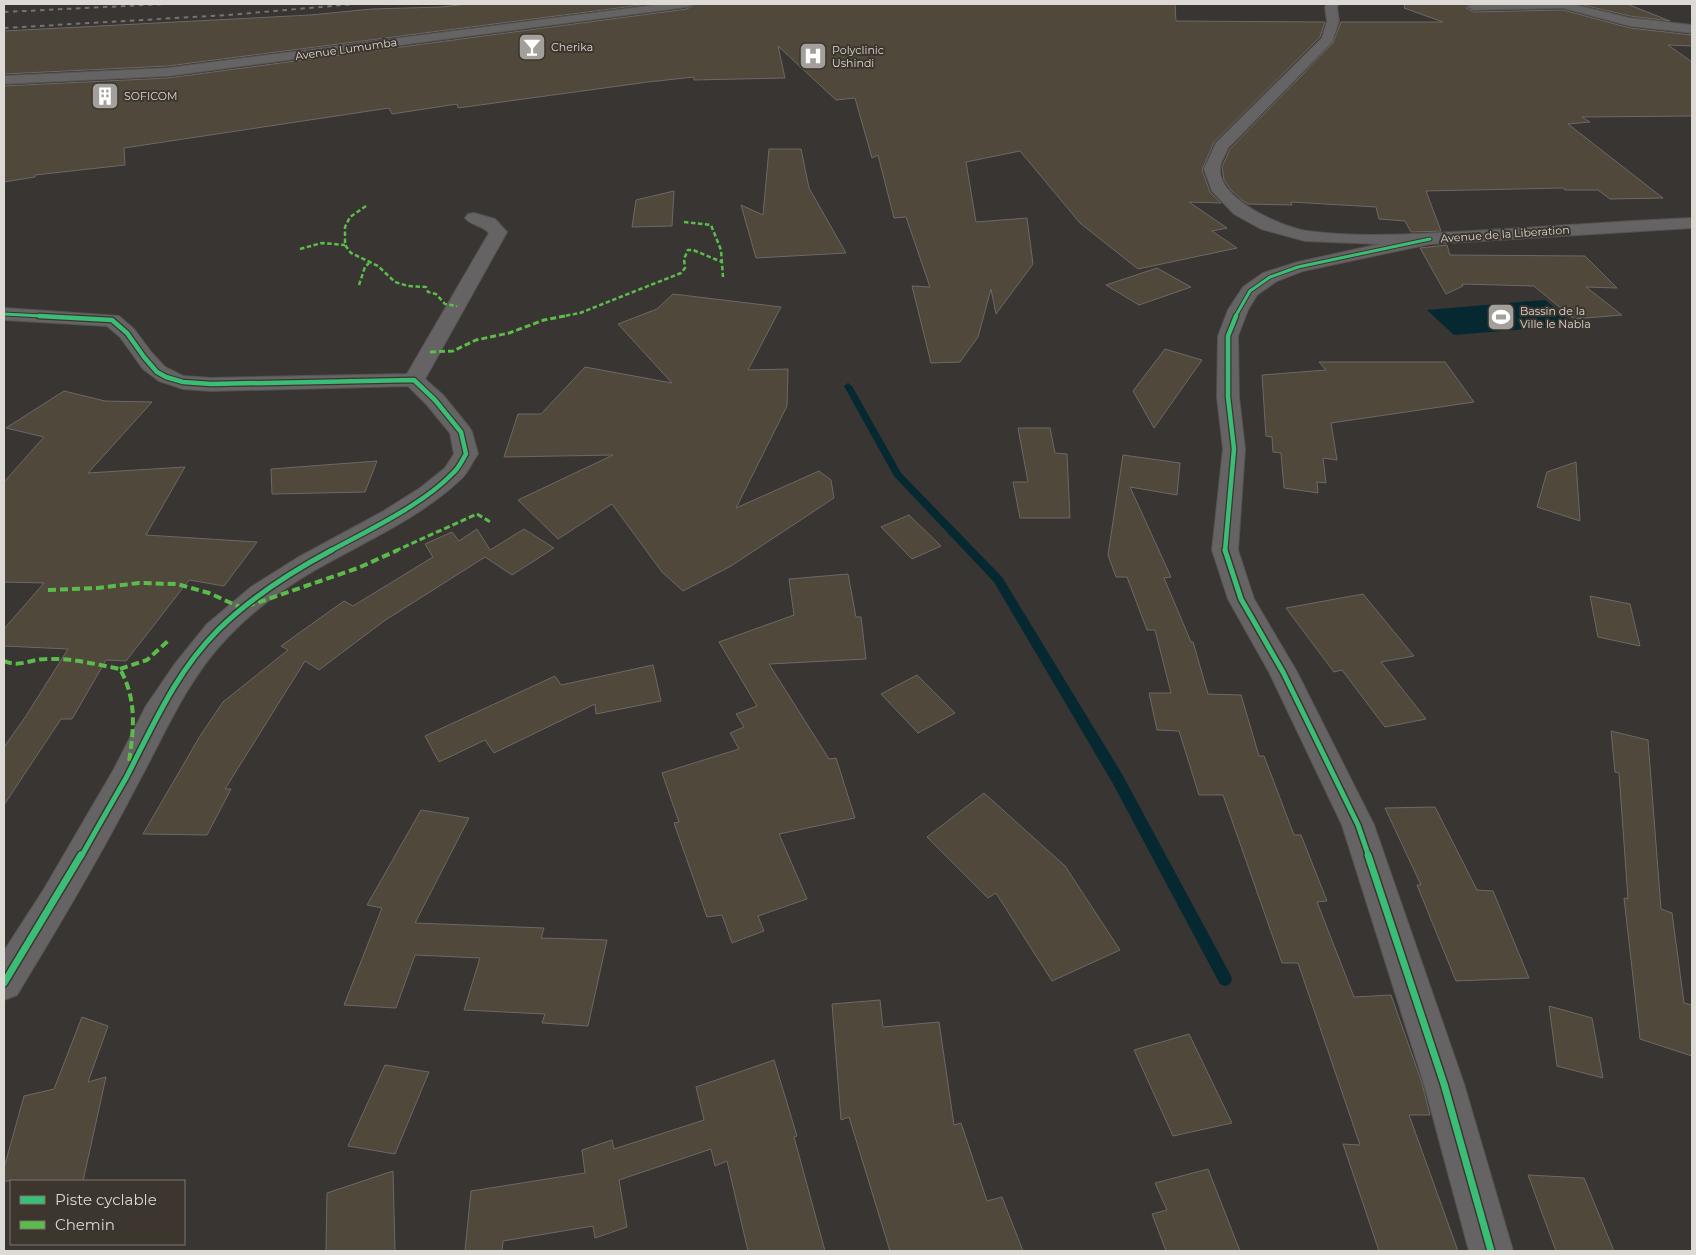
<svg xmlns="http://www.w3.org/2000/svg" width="1696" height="1255" viewBox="0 0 1696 1255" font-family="Montserrat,sans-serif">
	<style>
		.water { fill: #052831 }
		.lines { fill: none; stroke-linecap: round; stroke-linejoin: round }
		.stream { fill: #052831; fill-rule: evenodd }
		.building { fill: #50483a; stroke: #6b6966 }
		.minor-casing { stroke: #555350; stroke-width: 2 }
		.minor { fill: #656363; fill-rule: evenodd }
		.rail { stroke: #757373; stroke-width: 2; stroke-dasharray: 4.5 4.5; stroke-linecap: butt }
		.quiet-far2 { stroke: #5cbc4b; stroke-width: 2.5; stroke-dasharray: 4.5 2.5; stroke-linecap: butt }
		.quiet-far1 { stroke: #5cbc4b; stroke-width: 3; stroke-dasharray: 6 3; stroke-linecap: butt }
		.quiet { stroke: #5cbc4b; stroke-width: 4; stroke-dasharray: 8 4; stroke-linecap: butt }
		.cycleway-far3-casing { stroke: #3c362e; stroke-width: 5 }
		.cycleway-far2-casing { stroke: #3c362e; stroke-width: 7 }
		.cycleway-far1-casing { stroke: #3c362e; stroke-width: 8 }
		.cycleway-casing { stroke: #3c362e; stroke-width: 10 }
		.cycleway-far3 { stroke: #3abd76; stroke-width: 3 }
		.cycleway-far2 { stroke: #3abd76; stroke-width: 4.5 }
		.cycleway-far1 { stroke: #3abd76; stroke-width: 5 }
		.cycleway { stroke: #3abd76; stroke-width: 7 }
		.labels { text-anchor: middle; stroke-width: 4; stroke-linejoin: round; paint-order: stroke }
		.far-poi-label { font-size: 11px; fill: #ddd9d4; stroke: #3c362e; text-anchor: start }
		.far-street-label { font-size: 11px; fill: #ddd9d4; stroke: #3c362e }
	</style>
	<rect width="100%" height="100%" fill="#383532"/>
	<polygon class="water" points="1545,300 1576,325 1454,335 1427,310"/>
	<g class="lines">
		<polygon class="stream" points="848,383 852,386 901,473 1002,577 1122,774 1230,974 1232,979 1230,984 1225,986 1220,984 1112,782 994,582 894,476 844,386"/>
	</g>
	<g class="building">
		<polygon points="468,4 649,4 168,66 4,74 4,31 310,15 372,9 441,7"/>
		<polygon points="695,4 1175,4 1176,21 1325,22 1320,37 1214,142 1202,170 1210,192 1221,203 1189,202 1227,228 1212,231 1237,248 1138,269 1080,223 1020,151 966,162 976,222 1027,218 1033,264 996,314 991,289 978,337 960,362 931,363 912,286 930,287 906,217 894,218 878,155 872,158 855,98 836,100 778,46 785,78 694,80 694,77 648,82 458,108 457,104 392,114 389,108 124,148 125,165 35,175 35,177 4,182 4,86 168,78 687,9"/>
		<polygon points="1405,4 1470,4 1466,8 1474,12 1563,10 1630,28 1692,35 1692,46 1668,45 1692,62 1692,116 1582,117 1590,122 1568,124 1663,198 1610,199 1598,190 1565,190 1563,188 1426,191 1441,231 1411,232 1405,221 1379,219 1376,207 1291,202 1292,205 1248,204 1242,200 1231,190 1224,180 1222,167 1230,149 1333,43 1341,22 1443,22 1404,8"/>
		<polygon points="1579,4 1627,4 1670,21 1630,16"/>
		<polygon points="769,149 801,149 809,188 846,253 756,258 741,205 763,215"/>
		<polygon points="674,191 672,226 632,227 636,200"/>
		<polygon points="1447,245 1450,255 1585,256 1617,288 1586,287 1622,315 1574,319 1534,286 1462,284 1463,286 1446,294 1420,248"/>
		<polygon points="1157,268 1191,287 1139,305 1106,285"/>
		<polygon points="673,294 781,307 748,370 788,369 787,406 736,508 819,471 831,480 834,498 731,566 683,591 662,572 612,504 558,539 518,500 613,455 504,457 518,414 541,414 585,367 672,383 618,324 657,309"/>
		<polygon points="1165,349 1202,360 1154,428 1133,391"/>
		<polygon points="1319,362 1445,362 1474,402 1331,423 1337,460 1323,458 1326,483 1317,482 1318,493 1284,488 1281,453 1273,452 1272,437 1266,436 1262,375 1326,370"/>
		<polygon points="64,391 105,401 152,402 88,473 185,467 146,535 257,542 224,586 189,580 126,661 106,660 72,719 61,719 4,805 4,747 26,716 68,649 4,646 4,629 44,583 4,582 4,482 44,437 6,428"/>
		<polygon points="1018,428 1050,428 1055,453 1067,454 1070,518 1020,518 1013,482 1028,482"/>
		<polygon points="1123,455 1180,463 1177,495 1130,487 1171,577 1164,578 1191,642 1193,642 1208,694 1241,695 1259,756 1264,756 1294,835 1301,835 1327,901 1317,902 1354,997 1391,995 1422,1083 1430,1115 1409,1115 1458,1251 1379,1251 1343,1144 1360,1145 1298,963 1282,963 1223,795 1199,795 1179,731 1157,730 1149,693 1171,693 1155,630 1147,630 1127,577 1116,577 1108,555"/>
		<polygon points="377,461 365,492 272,494 271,469"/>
		<polygon points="1576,462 1580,521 1537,507 1547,472"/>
		<polygon points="909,515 941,546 912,559 881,527"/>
		<polygon points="477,529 490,550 524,529 554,548 512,575 485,557 384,621 319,670 305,661 225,789 231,789 207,835 143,834 200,736 223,702 288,650 281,646 344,601 353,606 433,557 425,544 452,532 459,541"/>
		<polygon points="848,574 856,617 861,617 866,659 769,664 829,759 836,758 855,818 779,834 807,899 758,916 764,931 732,943 722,915 707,917 674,823 679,822 662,773 739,749 730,733 744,727 736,714 757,706 719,642 794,615 789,579"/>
		<polygon points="1363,594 1414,656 1381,662 1426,719 1385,727 1342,670 1334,672 1286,608"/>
		<polygon points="1590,596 1630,604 1640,646 1598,637"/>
		<polygon points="653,665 661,701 596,714 595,704 494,753 485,740 439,762 425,736 555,676 561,685"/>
		<polygon points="917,675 955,713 918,733 881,694"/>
		<polygon points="1611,731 1648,740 1661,909 1672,913 1684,1003 1692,1005 1692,1056 1640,1039 1624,898 1628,899 1619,773 1615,772"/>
		<polygon points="984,793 1065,866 1120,950 1052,981 996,893 988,898 927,837"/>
		<polygon points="1435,807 1477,890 1493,891 1529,978 1456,981 1417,885 1421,885 1385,808"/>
		<polygon points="421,810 469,818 415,923 544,928 541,938 607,940 588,1026 542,1023 545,1014 464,1010 480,958 415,955 396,1008 344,1005 382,908 367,905"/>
		<polygon points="880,1000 883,1027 939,1022 954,1125 961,1123 987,1201 1002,1197 1023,1251 890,1251 849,1117 841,1120 832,1004"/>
		<polygon points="1549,1006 1592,1018 1603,1078 1557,1066"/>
		<polygon points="82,1017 108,1026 88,1082 106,1077 83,1181 4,1181 4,1168 24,1096 54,1089"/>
		<polygon points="1189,1034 1232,1123 1173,1136 1134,1050"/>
		<polygon points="774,1060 797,1136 794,1137 825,1251 748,1251 727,1161 715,1166 711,1149 619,1180 627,1227 595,1238 593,1226 503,1241 502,1251 465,1251 471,1191 585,1173 582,1150 612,1140 614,1149 704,1120 696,1087"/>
		<polygon points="385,1065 429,1072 395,1154 348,1146"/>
		<polygon points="1208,1169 1240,1251 1166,1251 1152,1214 1167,1210 1155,1183"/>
		<polygon points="393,1171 395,1251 326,1251 327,1193"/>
		<polygon points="1528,1175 1584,1178 1614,1251 1556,1251"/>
	</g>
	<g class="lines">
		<g class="minor-casing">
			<g id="minor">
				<polygon points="662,4 693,4 687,7 168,76 4,84 4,76 168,68"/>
				<path d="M1327,4H1339L1337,7L1339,21L1332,42L1228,148C1226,154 1220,162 1220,169C1219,200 1282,227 1307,231C1360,238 1420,234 1473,231C1546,227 1619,221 1692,218V228L1430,244L1303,271L1277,281L1257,295L1248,310L1238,336L1239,397L1245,449L1238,550L1254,599L1297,672L1374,825L1464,1084L1513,1251H1469L1424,1084L1342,825L1269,672L1228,599L1212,550L1223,449L1217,397L1218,336L1228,310L1243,287L1263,273L1298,262L1380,244L1305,241L1261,229L1234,214L1212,191L1204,169L1216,143L1322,38L1327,21L1325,7Z"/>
				<polygon points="1473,4 1572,4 1630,18 1692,25 1692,33 1630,26 1563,8 1474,10 1468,7"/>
				<path d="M474,213L495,219L507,232L425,379L443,395L469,427L472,432L478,454C472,462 468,473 461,479C420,518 366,541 317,569C284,588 253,610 227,638C186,681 165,734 137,785C100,857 59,926 17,995L4,1000V951L44,889L114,769L146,706L174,665L207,624L251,587L297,558L382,512L420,488L445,468L454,454L450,433L427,405L408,386L211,391L183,389L159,381L143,369L120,337L107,326L4,320V308L119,316L134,329L152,353L165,367L183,376L211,378L407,374L489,233C482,225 470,225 465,218L468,214Z"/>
			</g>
		</g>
		<use href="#minor" class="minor"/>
		<g class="rail">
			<polyline points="4,12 165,4"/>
			<polyline points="4,28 228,15 355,4"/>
		</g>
		<g class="quiet-far2">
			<polyline points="366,206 350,217 345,227 345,245 351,253 378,266 395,282 408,286 426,287 428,292 436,294 445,304 457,306"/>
			<polyline points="684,222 711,225 721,250 723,277"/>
			<polyline points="300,249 322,243 345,245"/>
			<polyline points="359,285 365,267 369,263"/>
			<polyline points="559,317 580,313 681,273 685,268 684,259 688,250 693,250 722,262"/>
		</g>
		<g class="quiet-far1">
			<polyline points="430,352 453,351 476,340 509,333 544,320 565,316"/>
			<polyline points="395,551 477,514 492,523"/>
		</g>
		<g class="quiet">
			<polyline points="48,590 98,588 139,583 177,584 209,593 242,608 358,568 398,550"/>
			<path d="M4,661C20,668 30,659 46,659C71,658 95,664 120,669C137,700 134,728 129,762"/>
			<polyline points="120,669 147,660 169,640"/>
		</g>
		<g class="cycleway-far3-casing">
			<g id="cycleway-far3">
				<polyline points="4,314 61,317"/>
				<polyline points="1235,317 1250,291 1270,277 1298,267 1430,239"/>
			</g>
		</g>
		<g class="cycleway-far2-casing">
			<g id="cycleway-far2">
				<path d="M39,316L112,320L127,333L144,357L157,372L166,377L183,382L211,384L414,380L435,400L461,432L466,454C462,460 459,468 453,473C424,504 367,531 330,551"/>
				<polyline points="1225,551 1234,449 1228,397 1228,336 1236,316"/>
			</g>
		</g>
		<g class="cycleway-far1-casing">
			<g id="cycleway-far1">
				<polyline points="1225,550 1241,599 1283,672 1358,825 1369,857"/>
				<path d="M81,857C96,830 111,804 126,778C153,726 175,673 218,630C251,597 291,572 332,550"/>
			</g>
		</g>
		<g class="cycleway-casing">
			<g id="cycleway">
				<polyline points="1368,855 1444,1084 1491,1251"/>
				<polyline points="4,983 81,855"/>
			</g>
		</g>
		<use href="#cycleway-far3" class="cycleway-far3"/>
		<use href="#cycleway-far2" class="cycleway-far2"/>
		<use href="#cycleway-far1" class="cycleway-far1"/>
		<use href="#cycleway" class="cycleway"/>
	</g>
	<defs>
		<g id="bar-square" transform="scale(1.4375)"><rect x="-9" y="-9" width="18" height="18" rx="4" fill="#a3a09b" stroke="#3c362e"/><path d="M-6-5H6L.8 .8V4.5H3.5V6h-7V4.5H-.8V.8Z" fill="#fff"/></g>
		<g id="hospital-square" transform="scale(1.4375)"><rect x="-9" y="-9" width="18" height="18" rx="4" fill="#a3a09b" stroke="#3c362e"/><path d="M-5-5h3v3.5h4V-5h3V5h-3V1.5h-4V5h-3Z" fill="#fff"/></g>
		<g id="building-square" transform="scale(1.4375)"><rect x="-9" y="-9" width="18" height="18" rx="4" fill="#a3a09b" stroke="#3c362e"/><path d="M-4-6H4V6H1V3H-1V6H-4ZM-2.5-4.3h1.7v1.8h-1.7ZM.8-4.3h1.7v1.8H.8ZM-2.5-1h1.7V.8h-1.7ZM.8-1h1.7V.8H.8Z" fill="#fff"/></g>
		<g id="stadium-square" transform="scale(1.4375)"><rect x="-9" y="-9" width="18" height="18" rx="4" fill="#a3a09b" stroke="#3c362e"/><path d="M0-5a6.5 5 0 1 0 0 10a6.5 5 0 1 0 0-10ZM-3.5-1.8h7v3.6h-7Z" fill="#fff"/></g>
	</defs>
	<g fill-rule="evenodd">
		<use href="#bar-square" x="532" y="47"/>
		<use href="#hospital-square" x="813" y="56"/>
		<use href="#building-square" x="105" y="96"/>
		<use href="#stadium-square" x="1501" y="317"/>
	</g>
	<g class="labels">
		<g class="far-poi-label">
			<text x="551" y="51">Cherika</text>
			<text x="832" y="54">Polyclinic<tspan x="832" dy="13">Ushindi</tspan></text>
			<text x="124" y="100">SOFICOM</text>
			<text x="1520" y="315">Bassin de la<tspan x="1520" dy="13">Ville le Nabla</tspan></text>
		</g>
		<g class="far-street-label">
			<text transform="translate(346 49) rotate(-8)" y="4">Avenue Lumumba</text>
			<text transform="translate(1505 234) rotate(-4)" y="4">Avenue de la Liberation</text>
		</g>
	</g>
	<rect width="1696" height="1255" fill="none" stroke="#ddd9d4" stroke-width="10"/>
	<rect x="10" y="1180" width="175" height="65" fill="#3c362e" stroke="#7c7770"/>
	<rect x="20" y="1196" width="25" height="8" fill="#3abd76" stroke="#7c7770"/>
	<text x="55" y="1205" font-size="15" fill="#ddd9d4">Piste cyclable</text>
	<rect x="20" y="1221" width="25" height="8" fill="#5cbc4b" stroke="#7c7770"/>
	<text x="55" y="1230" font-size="15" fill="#ddd9d4">Chemin</text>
</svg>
